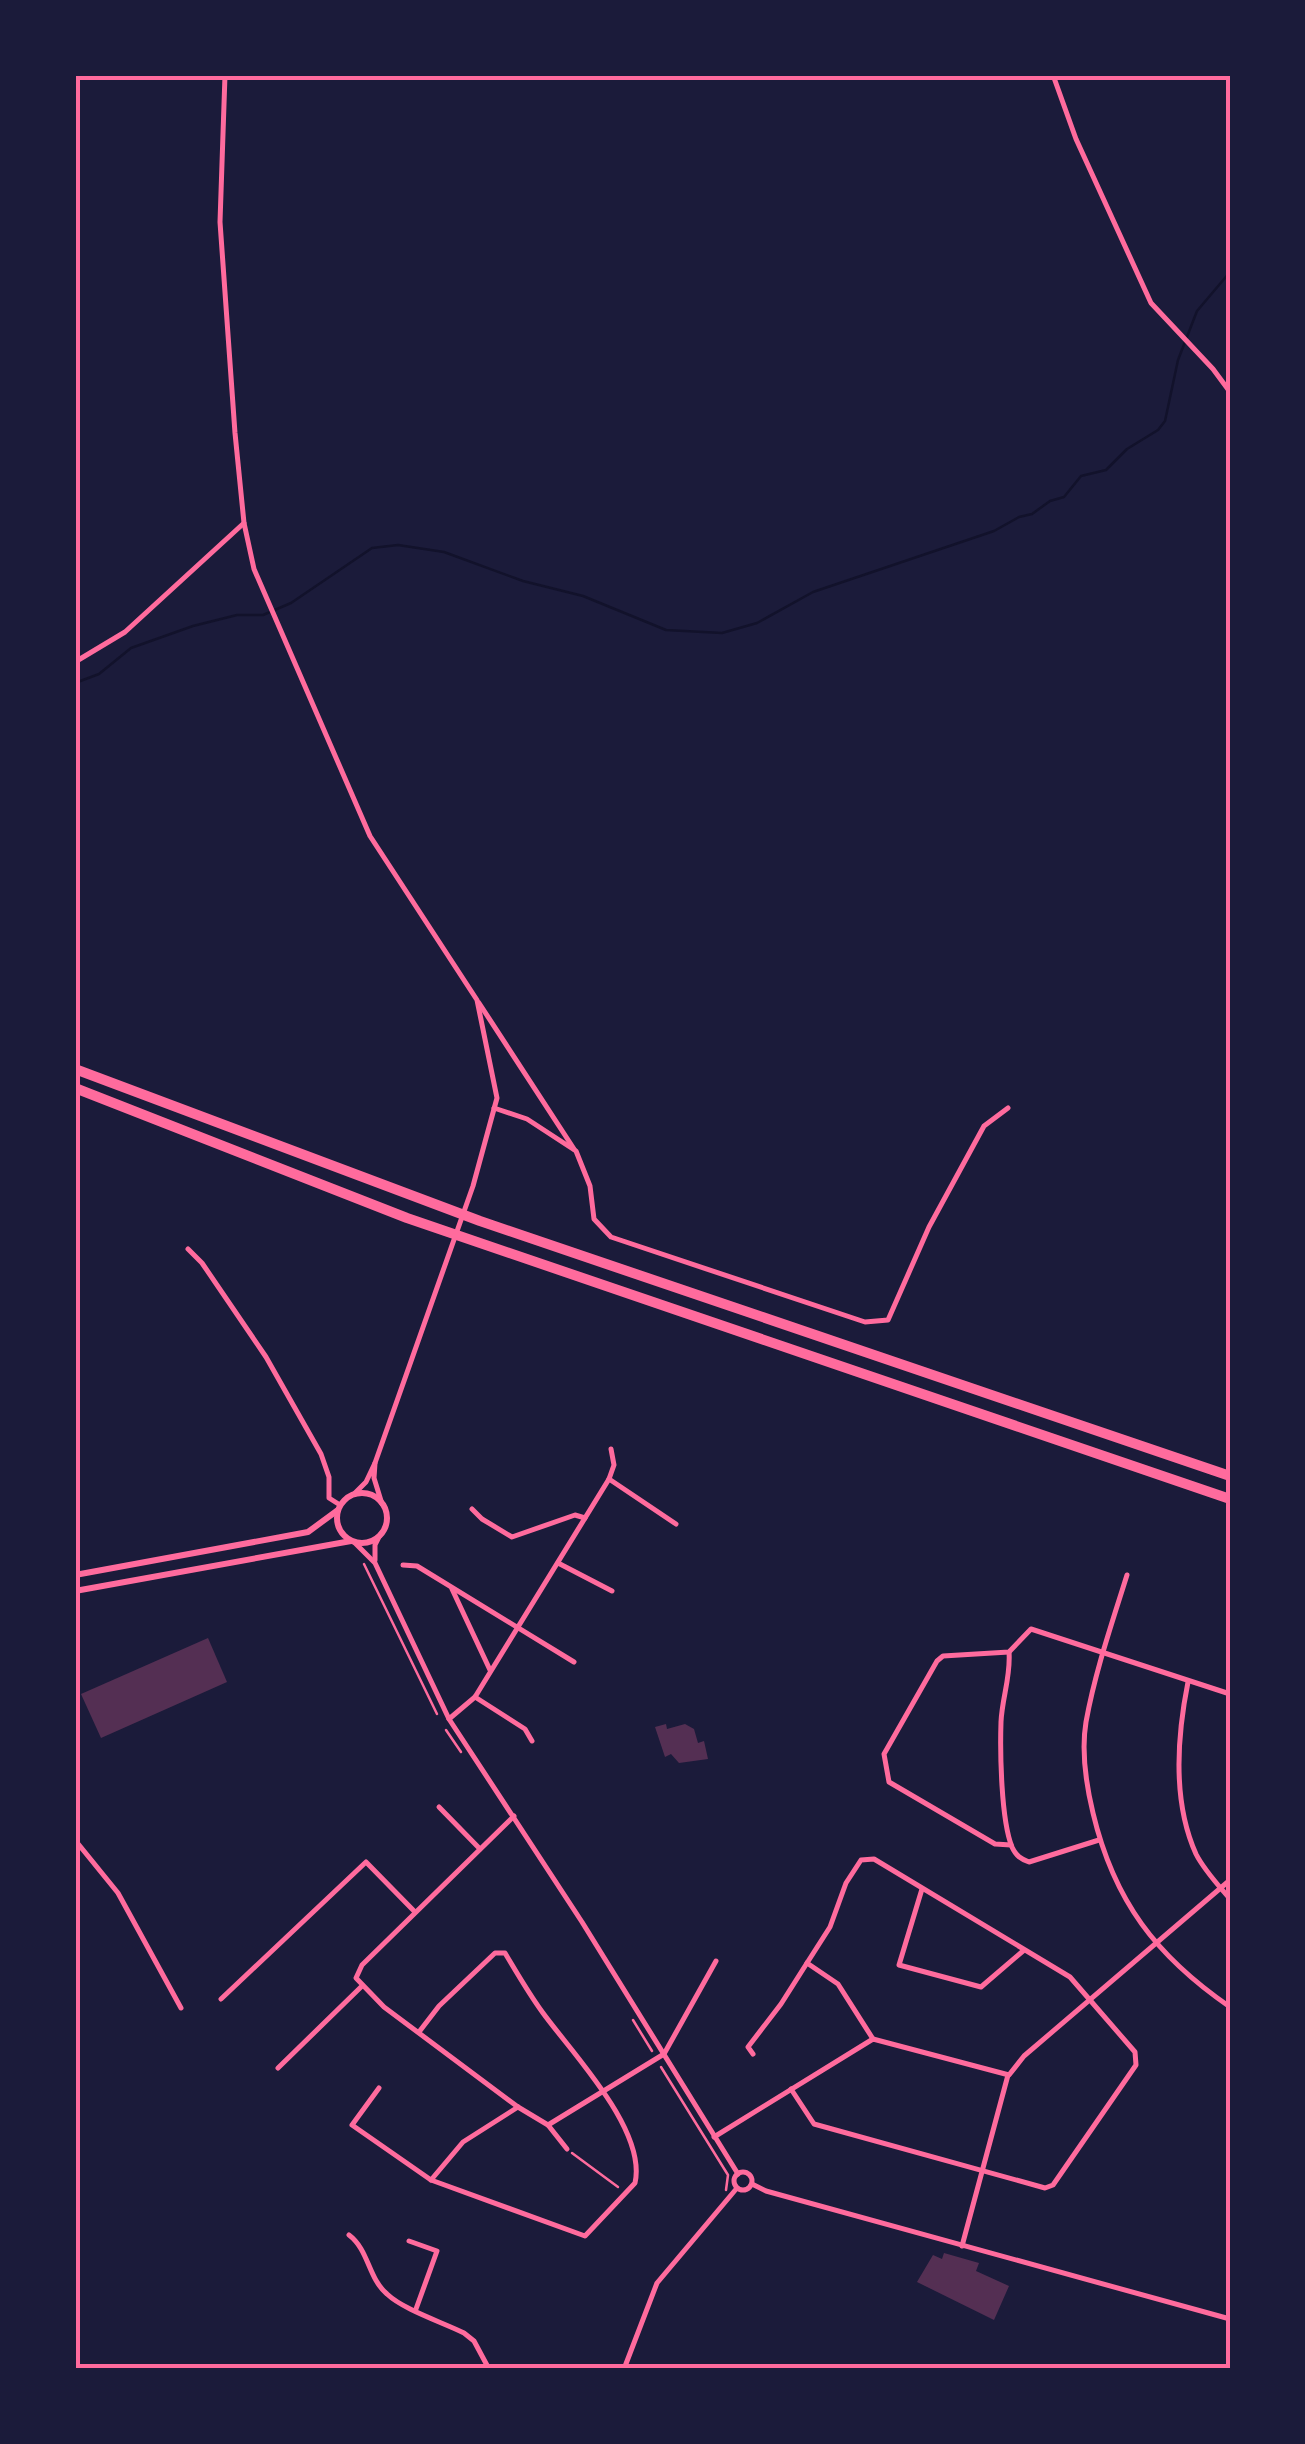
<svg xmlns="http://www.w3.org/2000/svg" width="1305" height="2444" viewBox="0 0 1305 2444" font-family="'Noto Sans',sans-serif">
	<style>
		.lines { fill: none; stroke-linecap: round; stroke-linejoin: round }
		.stream { stroke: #12122b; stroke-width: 2.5 }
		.building { fill: #542f53 }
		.path { stroke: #ff6b9d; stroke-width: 2.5 }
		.minor { stroke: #ff6b9d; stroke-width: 5 }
		.tertiary { stroke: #ff6b9d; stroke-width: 6 }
		.motorway { stroke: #ff6b9d; stroke-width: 10 }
		.neatline { fill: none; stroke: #ff6b9d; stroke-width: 4 }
	</style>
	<rect width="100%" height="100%" fill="#1b1b3a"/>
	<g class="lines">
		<polyline class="stream" points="75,683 99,674 131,648 193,626 237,615 263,615 291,603 372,548 398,545 444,552 523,581 583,596 666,630 722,633 757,623 813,592 994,531 1019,517 1032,514 1050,501 1064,497 1081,476 1106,470 1127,449 1158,430 1165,421 1178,360 1197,311 1230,272"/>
	</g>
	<g class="building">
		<polygon points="208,1638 227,1682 101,1738 81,1694"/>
		<polygon points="666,1724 667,1729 685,1724 694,1729 698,1743 704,1741 708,1759 679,1763 671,1754 665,1757 655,1727"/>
		<polygon points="944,2253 979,2263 976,2271 1009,2286 994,2320 917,2282 933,2255 942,2259"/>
	</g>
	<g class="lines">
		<g class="path">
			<polyline points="364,1564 437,1714"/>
			<polyline points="446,1730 461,1752"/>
			<polyline points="633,2020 652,2051"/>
			<polyline points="661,2067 728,2175 726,2190"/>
			<polyline points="572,2153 618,2187"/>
		</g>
		<g class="minor">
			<polyline points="225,75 220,222 235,433 244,523 254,569 370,836 477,1000 497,1098 473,1186 375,1463"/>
			<polyline points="1053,75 1076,139 1151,303 1213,369 1230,392"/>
			<polyline points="75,662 125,632 244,523"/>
			<polyline points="479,1003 574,1149"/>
			<polyline points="494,1108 527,1119 576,1151 590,1186 594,1219 611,1237 865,1322 888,1320 929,1227 984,1126 1008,1108"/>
			<polyline points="188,1249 202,1263 266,1357 321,1454 329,1477 329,1498 340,1505"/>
			<polyline points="609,1479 676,1524"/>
			<polyline points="354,1494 366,1482 375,1463 374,1478 382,1504"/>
			<polyline points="472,1509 482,1519 512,1537 575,1515 585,1518"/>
			<polyline points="354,1542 375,1563 449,1719 582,1922 738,2174"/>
			<polyline points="375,1560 375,1545 380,1535"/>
			<polyline points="558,1563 612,1591"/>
			<polyline points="403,1565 417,1566 574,1662"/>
			<path d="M1127,1575C1112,1623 1095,1672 1086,1722C1081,1752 1086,1784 1093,1813C1114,1901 1156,1956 1230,2007"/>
			<polyline points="452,1589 490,1670"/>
			<path d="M1009,1652C1011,1676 1002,1698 1001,1722C1000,1752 1001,1820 1012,1847C1016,1856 1021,1859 1029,1862L1099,1840"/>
			<path d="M1188,1682C1177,1737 1172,1801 1196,1854C1204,1870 1219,1886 1230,1899"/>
			<polyline points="475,1697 525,1729 532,1741"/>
			<polyline points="449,1719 475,1697 609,1479 614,1465 611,1449"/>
			<polyline points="439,1807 480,1849"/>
			<polyline points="514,1816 362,1965 356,1978 384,2007 518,2107 548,2125 664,2054 716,1961"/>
			<polyline points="75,1840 118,1893 181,2008"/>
			<polyline points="1011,1845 995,1844 889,1782 884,1754 937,1661 943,1656 1009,1652 1031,1629 1230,1694"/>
			<polyline points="922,1889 899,1965 981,1987 1023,1951"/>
			<polyline points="221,1999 366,1862 415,1912"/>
			<polyline points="753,2054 748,2047 781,2004 807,1963"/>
			<polyline points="278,2068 362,1986"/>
			<path d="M379,2088L352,2125L431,2180L585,2236L635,2183C647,2130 572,2053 543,2013C529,1994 517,1973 505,1953H495L439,2006L419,2032"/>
			<polyline points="791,2089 814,2124 1045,2188 1053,2185 1136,2065 1135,2052 1070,1977 874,1859 861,1860 846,1883 830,1927 807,1963 838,1984 873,2039"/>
			<polyline points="548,2125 567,2149"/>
			<polyline points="714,2137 873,2039 1009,2075 1024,2056 1230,1880"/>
			<circle cx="743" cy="2181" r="9"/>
			<polyline points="431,2180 463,2142 518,2107"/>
			<polyline points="752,2184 766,2191 1230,2319"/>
			<path d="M349,2235C369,2250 368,2278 387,2294C404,2310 442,2322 464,2333L474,2341L489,2369"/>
			<polyline points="409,2241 437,2251 416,2309"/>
			<polyline points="962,2246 1008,2075"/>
			<polyline points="624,2369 657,2283 737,2188"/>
		</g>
		<g class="tertiary">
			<circle cx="362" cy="1518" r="25"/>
			<polyline points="75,1575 308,1532 338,1510"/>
			<polyline points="75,1591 351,1541"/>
		</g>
		<g class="motorway">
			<polyline points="75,1069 480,1221 1230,1476"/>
			<polyline points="75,1088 407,1218 1230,1499"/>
		</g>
	</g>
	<rect width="1305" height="2444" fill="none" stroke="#1b1b3a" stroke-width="155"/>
	<rect x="78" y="78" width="1150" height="2288" class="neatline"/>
</svg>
